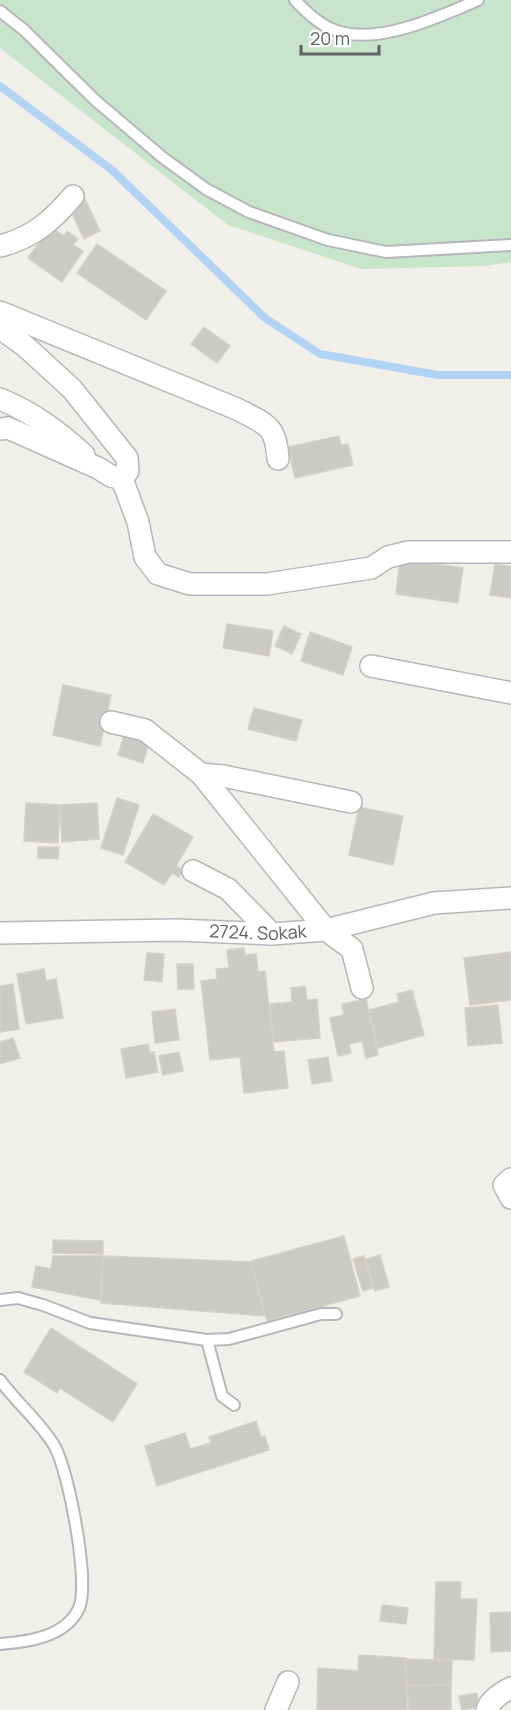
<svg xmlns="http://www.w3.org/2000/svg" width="511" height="1710" viewBox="0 0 511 1710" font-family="Manrope,sans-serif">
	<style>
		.green { fill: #c8e4cb }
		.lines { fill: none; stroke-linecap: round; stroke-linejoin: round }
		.stream { stroke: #b3d3f5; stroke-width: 8 }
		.building { fill: #cbcac5; stroke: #d4d1c7; stroke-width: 1.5 }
		.lane-casing { stroke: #b5b7bb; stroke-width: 14 }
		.street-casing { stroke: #b5b7bb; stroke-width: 24 }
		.lane { stroke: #fff; stroke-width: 10 }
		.street { stroke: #fff; stroke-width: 21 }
		.labels { text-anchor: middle; stroke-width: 5; stroke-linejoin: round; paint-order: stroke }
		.street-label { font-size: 18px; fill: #606267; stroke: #fff }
	</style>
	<rect width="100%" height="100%" fill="#f0efe9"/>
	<polygon class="green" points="0,0 511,0 511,262 484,266 361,269 228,225 0,48"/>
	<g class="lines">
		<polyline class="stream" points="0,86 112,170 265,318 320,354 438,375 511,375"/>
	</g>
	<g class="building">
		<polygon points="85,199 100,231 84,239 69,207"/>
		<polygon points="50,227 64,236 67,231 78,239 73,245 83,251 62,282 28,258"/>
		<polygon points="97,244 166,291 146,320 77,273"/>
		<polygon points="204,327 230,346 217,363 191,344"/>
		<polygon points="339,436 341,445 348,444 353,465 295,478 288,447"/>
		<polygon points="400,559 463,568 458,603 396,594"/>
		<polygon points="495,564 511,567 511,598 490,595"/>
		<polygon points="227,624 273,631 269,656 223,648"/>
		<polygon points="284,626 301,634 292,654 275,646"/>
		<polygon points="310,632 352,647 343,675 301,661"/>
		<polygon points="63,685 111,695 100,746 53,735"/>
		<polygon points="254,708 302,720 296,741 248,729"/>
		<polygon points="124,735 149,742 143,763 118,755"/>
		<polygon points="117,798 139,805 123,855 101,848"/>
		<polygon points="26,803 60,805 58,843 24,841"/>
		<polygon points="97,803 99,839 62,842 60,805"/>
		<polygon points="359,807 403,816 393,865 349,855"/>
		<polygon points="153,814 193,837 176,866 183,870 179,877 172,873 164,885 125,862"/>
		<polygon points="38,847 59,847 58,859 38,858"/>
		<polygon points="244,948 245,955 256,954 258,972 265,971 274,1052 284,1051 288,1088 244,1093 240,1057 210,1060 201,981 217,979 216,969 229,968 227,950"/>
		<polygon points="511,952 511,1000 470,1005 464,958"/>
		<polygon points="147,953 164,954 162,982 144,980"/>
		<polygon points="177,964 193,964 194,989 178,989"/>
		<polygon points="44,969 46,981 56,979 63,1018 26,1024 17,974"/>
		<polygon points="13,984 19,1029 0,1032 0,986"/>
		<polygon points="305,986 307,1000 317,999 320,1038 274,1042 270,1004 292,1002 291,988"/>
		<polygon points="412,990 424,1035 378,1048 369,1010 399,1002 397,994"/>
		<polygon points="366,999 378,1055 366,1058 362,1041 349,1044 351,1053 338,1056 330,1018 344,1015 342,1004"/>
		<polygon points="498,1005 502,1043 468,1046 465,1008"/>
		<polygon points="175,1009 179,1040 155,1043 152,1012"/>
		<polygon points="13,1038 20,1058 0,1064 0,1042"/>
		<polygon points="148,1044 150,1053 154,1052 158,1072 126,1078 121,1049"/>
		<polygon points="179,1052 183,1071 163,1075 159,1056"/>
		<polygon points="328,1057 332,1081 312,1084 308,1060"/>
		<polygon points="344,1236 360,1296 267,1321 251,1261"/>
		<polygon points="53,1240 103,1241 103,1254 53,1253"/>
		<polygon points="380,1255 389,1287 375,1291 366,1259"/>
		<polygon points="53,1256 103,1256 100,1300 32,1287 36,1266 51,1269"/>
		<polygon points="103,1256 251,1262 265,1316 101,1303"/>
		<polygon points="364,1256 373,1288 363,1291 353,1259"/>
		<polygon points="51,1328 137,1384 113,1422 60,1388 57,1393 24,1372"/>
		<polygon points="256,1421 261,1437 265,1436 269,1450 157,1486 145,1446 185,1433 190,1449 211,1443 209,1437"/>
		<polygon points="436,1582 461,1582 460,1599 477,1599 474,1660 434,1659"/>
		<polygon points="382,1605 408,1608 406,1624 380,1621"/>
		<polygon points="511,1612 511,1651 491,1652 490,1613"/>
		<polygon points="359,1655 405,1658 407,1710 317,1710 318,1668 358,1671"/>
		<polygon points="406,1659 452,1661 451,1685 407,1686"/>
		<polygon points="451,1685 451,1710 409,1710 407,1686"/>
		<polygon points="477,1693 479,1707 462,1710 459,1696"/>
	</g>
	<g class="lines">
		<g class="lane-casing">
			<g id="lane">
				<path d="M295,0C308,14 324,29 344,33C385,42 441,16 478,0"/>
				<polyline points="0,11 24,30 95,100 162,157 206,189 249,212 328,240 386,252 511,245"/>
				<polyline points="0,1300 18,1298 43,1305 90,1323 207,1340 229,1339 321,1314 336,1314"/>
				<polyline points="207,1340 222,1396 234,1405"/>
				<path d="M0,1380C15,1401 44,1426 55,1447C69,1473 90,1583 79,1608C66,1637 28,1642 0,1644"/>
			</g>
		</g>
		<g class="street-casing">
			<g id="street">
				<path d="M0,246C32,238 52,221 73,196"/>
				<path d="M0,312L237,409C265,424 276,424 278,459"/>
				<polyline points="0,328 25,346 72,389 127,458 128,471 122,479"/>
				<path d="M0,399C33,413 57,430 84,455"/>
				<polyline points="0,429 8,428 98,468 111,476 122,479"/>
				<polyline points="122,479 138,522 145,557 158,574 190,584 267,584 371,568 388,557 408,552 511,552"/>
				<polyline points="371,666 511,693"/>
				<polyline points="111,722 145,730 201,774 326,930 352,949 362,988"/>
				<polyline points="201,774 223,776 351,802"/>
				<polyline points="193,871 228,889 272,934"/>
				<path id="s1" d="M0,933L176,930L272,934L326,930L434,903L511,898"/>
				<polyline points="511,1179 504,1185 511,1198"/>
				<polyline points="276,1710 288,1682"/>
				<path d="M487,1710C490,1700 502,1692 511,1688"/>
			</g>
		</g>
		<use href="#lane" class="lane"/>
		<use href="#street" class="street"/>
	</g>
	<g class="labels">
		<g class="street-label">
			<text dy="6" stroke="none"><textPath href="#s1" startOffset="258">2724. Sokak</textPath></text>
		</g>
	</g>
	<path d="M301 45v9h78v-9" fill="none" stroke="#606267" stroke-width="3"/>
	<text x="310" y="45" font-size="18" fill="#606267" stroke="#ffffff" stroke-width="4.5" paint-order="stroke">20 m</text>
</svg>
